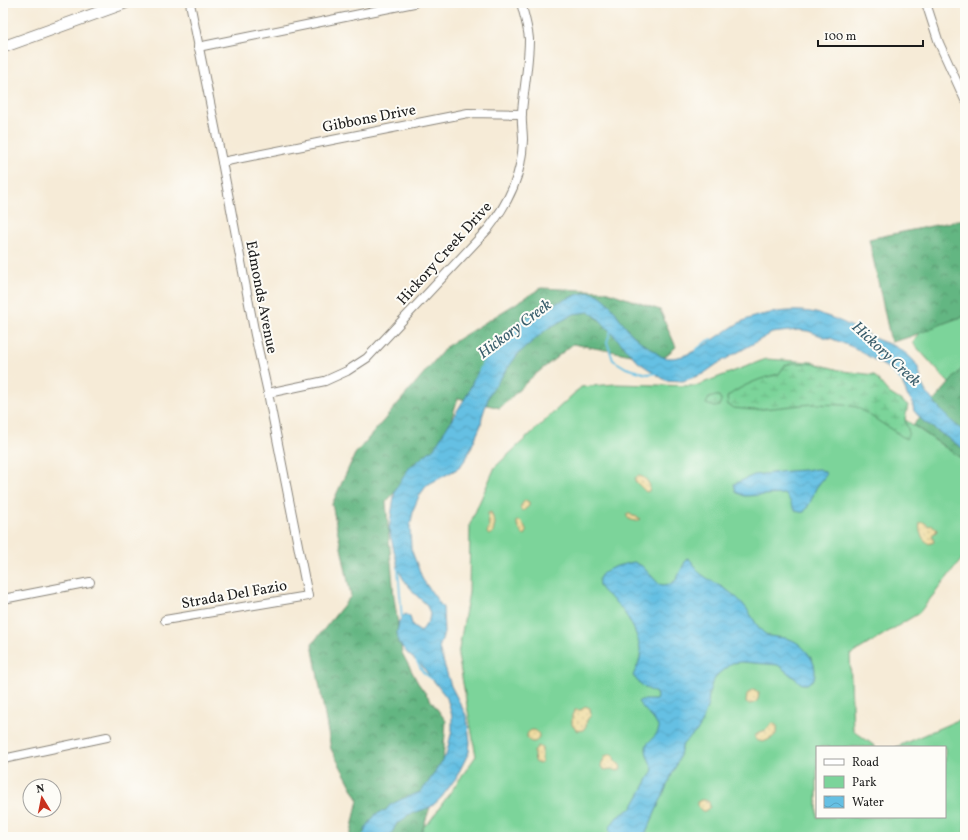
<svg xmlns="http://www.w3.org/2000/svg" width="968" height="840" viewBox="0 0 968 840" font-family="Vollkorn,serif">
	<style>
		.green { fill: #7bd49a; stroke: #4c785b }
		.forest { fill: url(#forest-crowns); stroke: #40694f }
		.wetland { fill: url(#wetland-marsh); stroke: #4c785b }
		.sand { fill: url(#sand-dots); stroke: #857b5d }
		.water { fill: url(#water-waves); stroke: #406e80 }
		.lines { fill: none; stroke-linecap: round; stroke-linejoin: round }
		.stream { stroke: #65c0e3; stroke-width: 2 }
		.minor-casing { stroke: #89847a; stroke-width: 10 }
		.tertiary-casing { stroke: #89847a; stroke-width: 13 }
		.minor { stroke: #fff; stroke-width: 8 }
		.tertiary { stroke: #fff; stroke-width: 11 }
		.labels { text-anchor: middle; stroke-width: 4; stroke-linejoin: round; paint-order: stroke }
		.street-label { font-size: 15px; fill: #1c1c1c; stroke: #fdfcf7 }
		.water-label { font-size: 16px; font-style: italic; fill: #395e6c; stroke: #fdfcf7 }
	</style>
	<defs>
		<pattern id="forest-crowns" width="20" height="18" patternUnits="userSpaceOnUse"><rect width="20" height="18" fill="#64b682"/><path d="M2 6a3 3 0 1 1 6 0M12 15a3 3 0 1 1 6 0" fill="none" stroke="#52936a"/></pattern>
		<pattern id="wetland-marsh" width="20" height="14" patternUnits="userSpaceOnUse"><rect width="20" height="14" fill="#7bd49a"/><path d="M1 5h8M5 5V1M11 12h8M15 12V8" fill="none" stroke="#6ab584"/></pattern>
		<pattern id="sand-dots" width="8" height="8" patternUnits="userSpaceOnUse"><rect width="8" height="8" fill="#eeda9e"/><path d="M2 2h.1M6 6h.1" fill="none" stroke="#ccba88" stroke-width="1.8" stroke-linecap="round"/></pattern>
		<pattern id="water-waves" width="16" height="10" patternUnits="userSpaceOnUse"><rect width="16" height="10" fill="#65c0e3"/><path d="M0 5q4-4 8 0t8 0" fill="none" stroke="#57a4c2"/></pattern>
	</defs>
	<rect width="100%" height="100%" fill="#fdfcf7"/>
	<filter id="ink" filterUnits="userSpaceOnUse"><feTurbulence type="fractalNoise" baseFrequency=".025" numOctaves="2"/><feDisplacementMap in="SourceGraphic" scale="8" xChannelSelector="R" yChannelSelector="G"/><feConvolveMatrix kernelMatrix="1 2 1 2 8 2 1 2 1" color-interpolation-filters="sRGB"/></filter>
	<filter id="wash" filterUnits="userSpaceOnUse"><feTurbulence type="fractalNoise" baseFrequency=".012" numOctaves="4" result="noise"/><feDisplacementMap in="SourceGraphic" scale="16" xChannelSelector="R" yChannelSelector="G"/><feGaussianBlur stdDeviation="0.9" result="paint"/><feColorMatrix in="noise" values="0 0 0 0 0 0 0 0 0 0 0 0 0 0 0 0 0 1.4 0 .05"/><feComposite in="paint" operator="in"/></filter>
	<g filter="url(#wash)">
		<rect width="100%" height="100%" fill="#f6ebd7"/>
		<g class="green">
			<polygon points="965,316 965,401 913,343 922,328"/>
			<polygon points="766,359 812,362 856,377 907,421 965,461 965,555 919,613 850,655 853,730 876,747 817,747 817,817 945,817 945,747 896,747 965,717 965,837 412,837 430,821 476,756 458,655 469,592 470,524 495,467 581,387 615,384 695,386"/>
		</g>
		<g class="forest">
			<path d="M965,219V316C940,323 916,337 891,342L869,239Z"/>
			<polygon points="541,288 605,291 660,310 676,347 656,364 637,356 573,344 531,378 500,408 458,398 445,439 419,465 386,502 394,597 402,653 418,683 446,721 442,772 420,837 350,837 358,799 331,749 312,644 351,596 332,504 355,454 447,346"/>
			<polygon points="965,365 965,456 961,458 913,425"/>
		</g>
		<g class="wetland">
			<path d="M793,363L817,364L843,371L874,375L889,393L908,405L905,419L909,433L906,439L857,407L845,405L812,404L753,410L734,408L728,405L727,397C740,386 763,377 779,374L785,365Z"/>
			<polygon points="716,396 719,396 721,400 719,406 715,407 706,404 709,398"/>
		</g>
		<g class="sand">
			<path d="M638,476C644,476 648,481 650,486L649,491L646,492L635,481V478Z"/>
			<polygon points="525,500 529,502 529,506 523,511 521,510 520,507"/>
			<polygon points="491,512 495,523 493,533 489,535 487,533 489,527 488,515 488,513"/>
			<polygon points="627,514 630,514 633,516 638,517 640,519 636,521 630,520 627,517"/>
			<path d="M517,521H520C524,524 527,529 526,534L523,535C520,532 519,528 517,525Z"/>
			<path d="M923,522L929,526L932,525L936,528L937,531L932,535L934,542L929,544C922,539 918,531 920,523Z"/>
			<polygon points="754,689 759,693 758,699 755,703 749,704 746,703 747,694"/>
			<polygon points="585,706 590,708 591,715 587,720 586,726 583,730 577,731 572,725 572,715 575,710 581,710"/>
			<path d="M773,723L777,726C779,735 771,739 763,742L756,740L755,737L757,733L766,730L771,724Z"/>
			<circle cx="533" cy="736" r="6"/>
			<polygon points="538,746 542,748 542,762 540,764 536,763 534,757 534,751"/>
			<polygon points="611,754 614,755 615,761 620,765 621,769 618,771 610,769 605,770 602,768 601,766 605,756"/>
			<polygon points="701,800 705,800 709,802 710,807 705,811 702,811 697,805 697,802"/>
		</g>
		<g class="water">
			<path d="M589,292C608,293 618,319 629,331C636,339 644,344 653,350C656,352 659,356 663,357C687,364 721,332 741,322C756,314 784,310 800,311C827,312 850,326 874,338C880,341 887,343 894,346C902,350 915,359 918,368C921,377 921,386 927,393C938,408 950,421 965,432V450L923,421L914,411L912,401L908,397L899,375L855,348L830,338H827L808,331L798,330L772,333L717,364L703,374L683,381L665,380L638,362L598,318L589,312L574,314L547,329L518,354L490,393L482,417L481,425L467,457L459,468L427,485L419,496L414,508L410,526L411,549L423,580L443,608L444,633L439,648L451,686L467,717L470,742L469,752L456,778L441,798L431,807L408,815L401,822L397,823L390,837H364L365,829L376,814L386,810L390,805L402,799L420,792L427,784L446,755L452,730V716L447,698L422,666L408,654L398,642L397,632L399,621L405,614L410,617L413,627L421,632L429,620L430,613L426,604L416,595L404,580L399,571L389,530L395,490L409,468L434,448L467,395L474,378L496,345L511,328L520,321L544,308L579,294Z"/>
			<path d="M819,469L825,472L826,475L816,488L810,503L804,512C790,514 793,499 784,494L744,496L736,492L734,484L754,475L789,471Z"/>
			<path d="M687,558C694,561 695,569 701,574C717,586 733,590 747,609C752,616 759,631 767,635C770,637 774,636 776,637C790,638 796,640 806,651C813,659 817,668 814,679L807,684H802L778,665L742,662L732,663L718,674L712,683L709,693L708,704L702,723L698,730L683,744L678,761L646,833V837H611L609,828L617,817L632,808L653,770C651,763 646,756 646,748C646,741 657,738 659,728L654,720L638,702L641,700H656L657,697L656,693L642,686L633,676C635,670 639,664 640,658C643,642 628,614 616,603C611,597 602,593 599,585C595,569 624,564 634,562L642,566L659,584L663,585L670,584L676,580Z"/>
		</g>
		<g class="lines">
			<g class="stream">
				<polyline points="611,330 607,342 613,360 626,368 647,374 657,373"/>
				<polyline points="696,350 707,341 712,340"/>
				<polyline points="891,370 902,381"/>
				<polyline points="479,372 483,362 489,358"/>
				<polyline points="398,568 402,620"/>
				<polyline points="416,660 423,672 432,679"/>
				<polyline points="362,837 366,833"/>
			</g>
		</g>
	</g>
	<g filter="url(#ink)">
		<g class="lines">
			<g class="minor-casing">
				<g id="minor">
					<polyline points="926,3 939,43 965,100"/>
					<polyline points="198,47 414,3"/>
					<polyline points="222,162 468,113 522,114"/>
					<path d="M268,393L325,381L347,371L367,358L488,229C509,202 522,175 523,140C523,131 521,121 522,112C524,88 529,63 529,39C528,27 524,14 521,3"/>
					<polyline points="3,599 90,582"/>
					<polyline points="165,620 308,596 268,393 255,335 222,162 190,3"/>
					<polyline points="3,759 107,737"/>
				</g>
			</g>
			<g class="tertiary-casing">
				<polyline id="tertiary" points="3,47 125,3"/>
			</g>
			<use href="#minor" class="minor"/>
			<use href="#tertiary" class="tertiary"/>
		</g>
	</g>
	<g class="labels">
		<g class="street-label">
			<text transform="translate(369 118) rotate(-11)" y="5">Gibbons Drive</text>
			<text transform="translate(444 253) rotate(-48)" y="5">Hickory Creek Drive</text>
			<text transform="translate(262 297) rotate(79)" y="5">Edmonds Avenue</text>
			<text transform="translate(234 594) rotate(-10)" y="5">Strada Del Fazio</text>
		</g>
		<g class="water-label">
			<text transform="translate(514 328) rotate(-37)" y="6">Hickory Creek</text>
			<text transform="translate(887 353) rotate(43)" y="6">Hickory Creek</text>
		</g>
	</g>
	<rect width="968" height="840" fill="none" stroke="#fdfcf7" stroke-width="16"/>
	<rect x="816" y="746" width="130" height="72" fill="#fdfcf7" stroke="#a3a29f"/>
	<rect x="824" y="759" width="20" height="6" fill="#ffffff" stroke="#a3a29f"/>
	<text x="852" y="766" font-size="12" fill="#1c1c1c">Road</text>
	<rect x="824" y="776" width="20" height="12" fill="#7bd49a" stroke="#a3a29f"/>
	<text x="852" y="786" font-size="12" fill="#1c1c1c">Park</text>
	<rect x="824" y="796" width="20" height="12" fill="url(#water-waves)" stroke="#a3a29f"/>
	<text x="852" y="806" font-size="12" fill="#1c1c1c">Water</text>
	<g transform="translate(42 798) rotate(350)"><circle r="19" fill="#fdfcf7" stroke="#a3a29f"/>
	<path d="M0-3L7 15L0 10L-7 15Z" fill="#c8321e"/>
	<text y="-6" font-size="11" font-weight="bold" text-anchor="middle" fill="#1c1c1c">N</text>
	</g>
	<path d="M818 40v6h105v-6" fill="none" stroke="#1c1c1c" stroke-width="2"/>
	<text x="824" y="40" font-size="12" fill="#1c1c1c" stroke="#fdfcf7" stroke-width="3" paint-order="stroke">100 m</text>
</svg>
